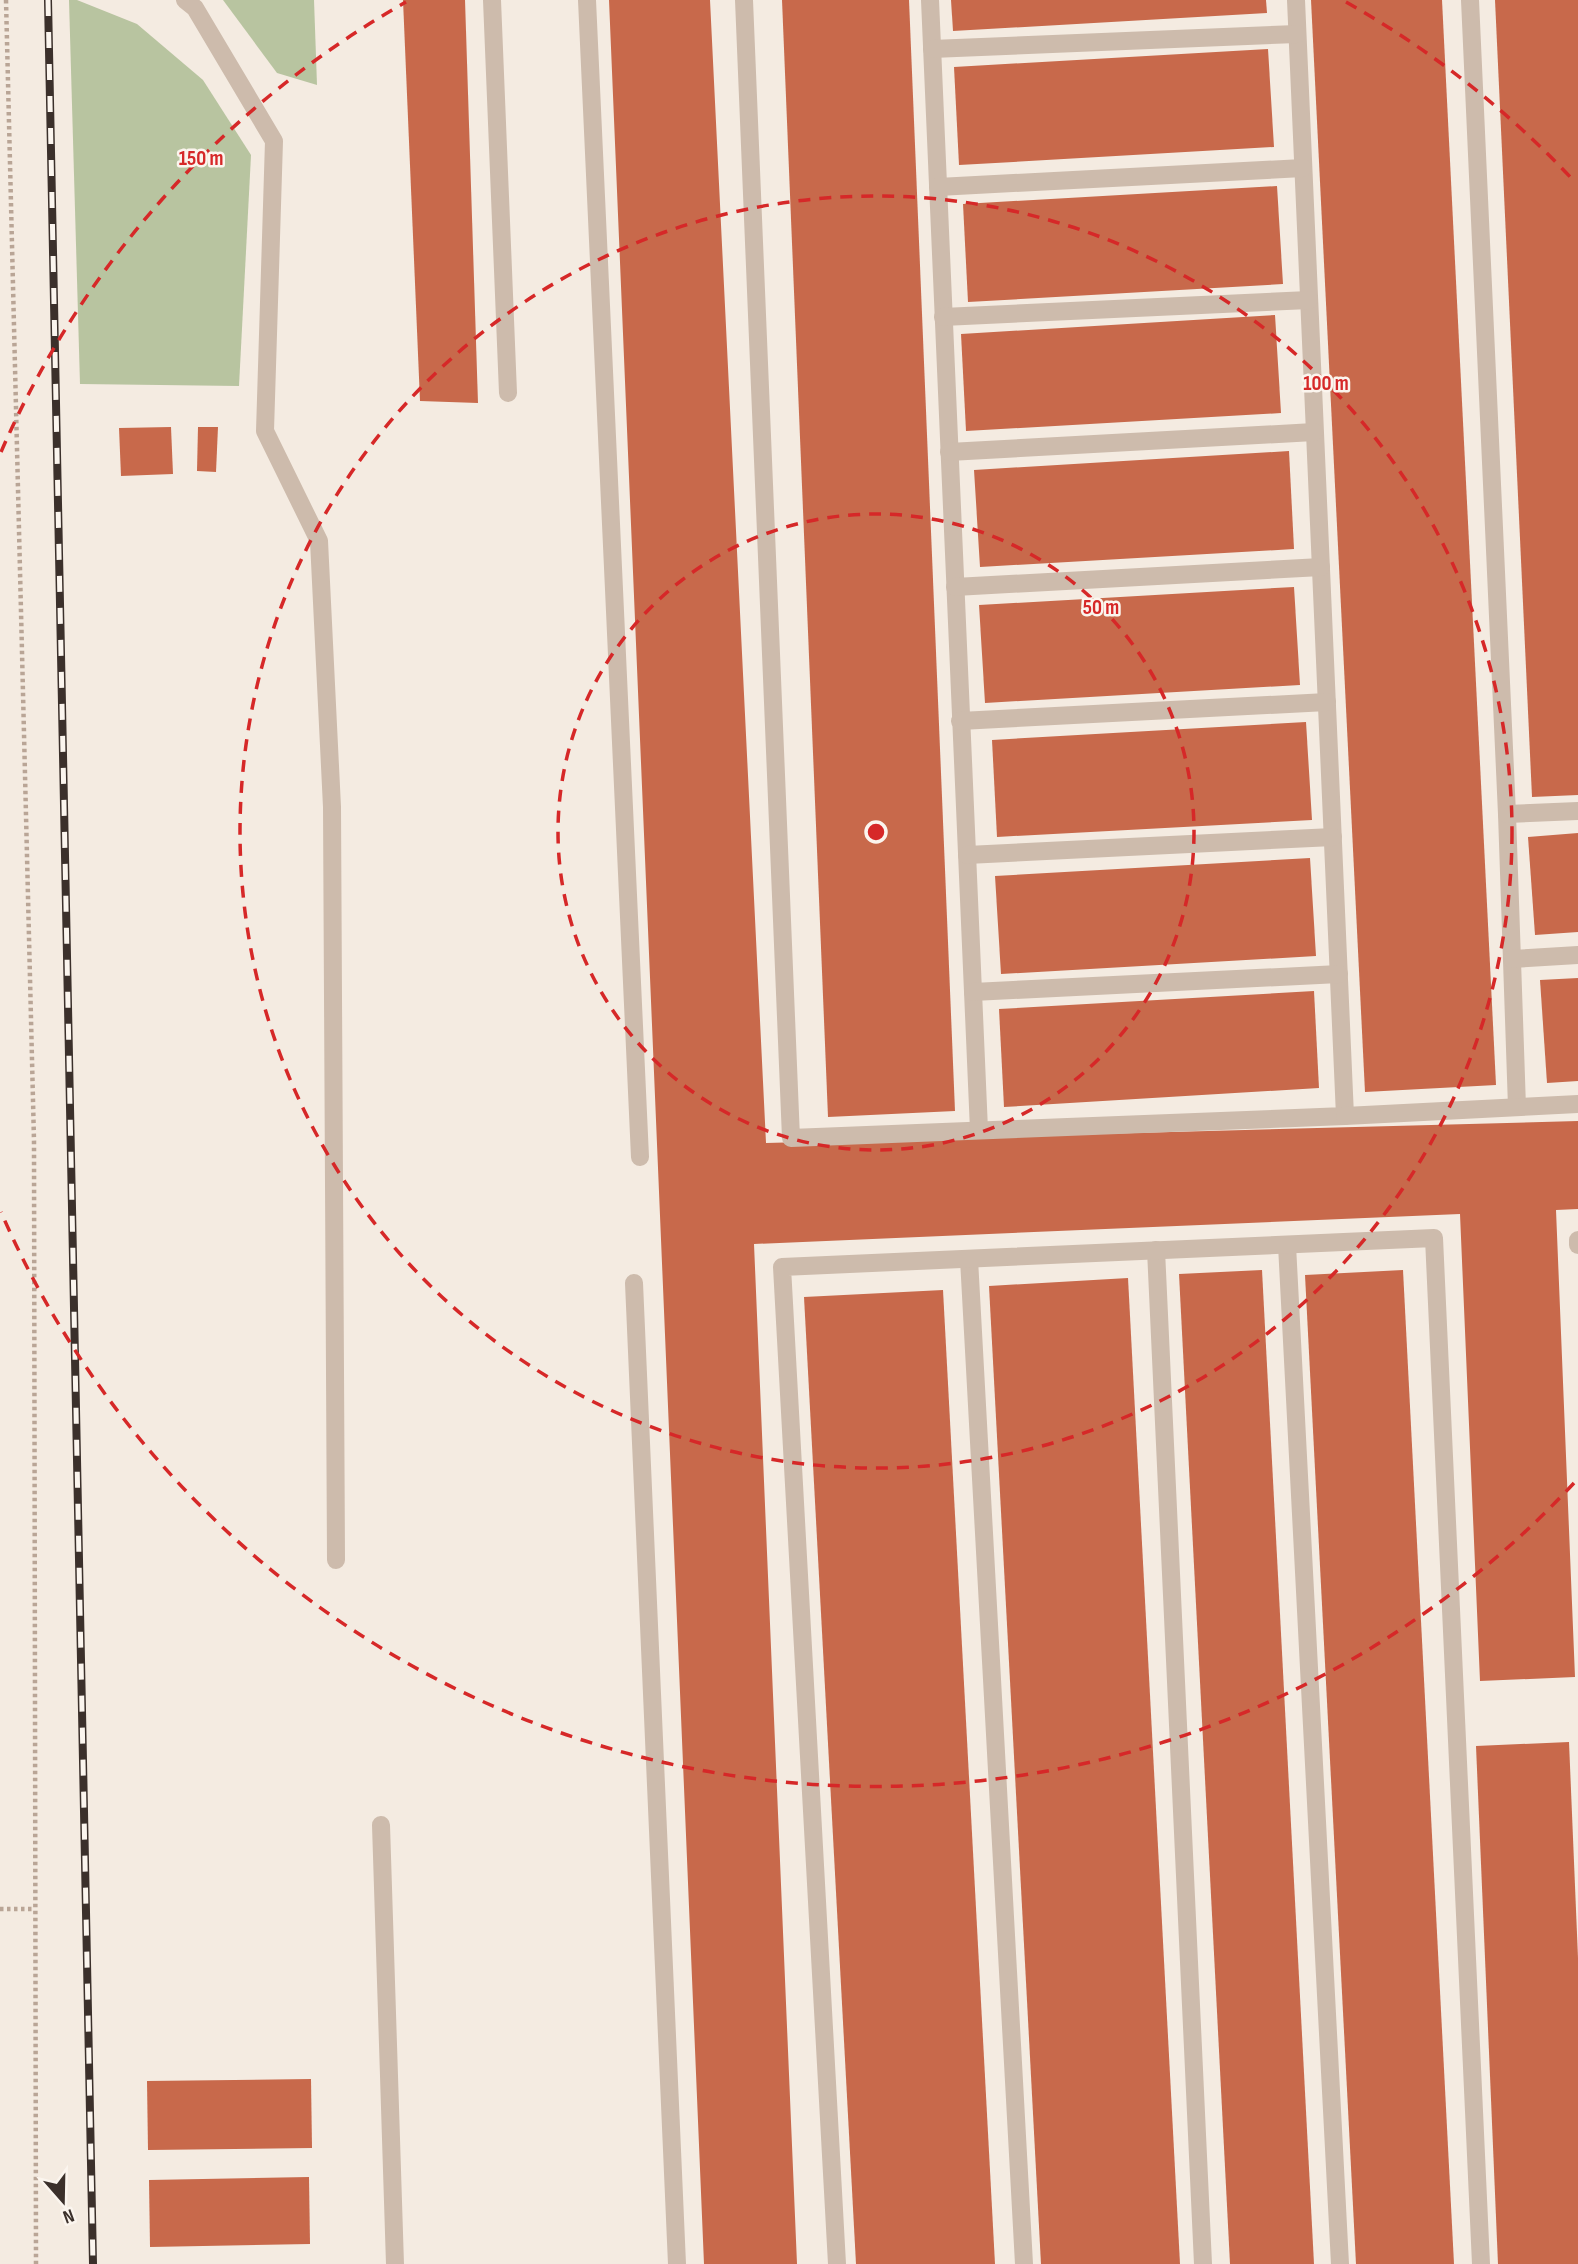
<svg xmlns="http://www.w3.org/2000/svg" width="1578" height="2264" viewBox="0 0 1578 2264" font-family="'Sofia Sans Condensed',sans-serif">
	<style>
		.green { fill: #b8c4a0 }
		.building { fill: #c8694b }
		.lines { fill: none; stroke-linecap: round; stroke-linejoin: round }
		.path { stroke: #b9a596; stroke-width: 4.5; stroke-dasharray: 3.5 3.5; stroke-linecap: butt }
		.service { stroke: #cdbbac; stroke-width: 18 }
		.rail-casing { stroke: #3b302b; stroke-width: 8 }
		.rail { stroke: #fbf5ee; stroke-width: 5; stroke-dasharray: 16; stroke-linecap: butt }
		.ring { fill: none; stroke: #d62828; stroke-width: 3.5; stroke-dasharray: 12 9 }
		.centre { fill: #d62828; stroke: #fbf5ee; stroke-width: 3.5 }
		.ring-label { font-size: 21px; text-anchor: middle; font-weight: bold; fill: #d62828; stroke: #fbf5ee; stroke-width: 5; stroke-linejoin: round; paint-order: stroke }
	</style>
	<rect width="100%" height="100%" fill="#f4ebe1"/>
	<g class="green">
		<polygon points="69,0 77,0 137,24 203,80 251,155 239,386 80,384"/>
		<polygon points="223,0 314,0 317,85 277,73"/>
	</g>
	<g class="building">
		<polygon points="403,0 465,0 478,403 420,401"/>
		<polygon points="609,0 710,0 766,1143 1578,1121 1578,1209 1556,1210 1575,1677 1480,1681 1460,1214 754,1244 797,2264 704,2264"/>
		<polygon points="782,0 909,0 955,1111 828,1117"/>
		<polygon points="951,0 1266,0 1267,13 953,31"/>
		<polygon points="1311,0 1442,0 1496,1085 1365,1092"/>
		<polygon points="1495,0 1578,0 1578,795 1532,797"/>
		<polygon points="1268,49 1274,147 959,165 954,67"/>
		<polygon points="1277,186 1283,284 968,302 963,204"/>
		<polygon points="1275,315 1281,413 966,431 961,334"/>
		<polygon points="171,427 173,474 121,476 119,428"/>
		<polygon points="198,427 218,427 216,472 197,471"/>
		<polygon points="1289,451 1294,549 980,567 974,470"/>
		<polygon points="1294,587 1300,685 985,703 979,605"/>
		<polygon points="1306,722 1312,820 997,837 992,740"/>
		<polygon points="1578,833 1578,932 1535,935 1528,837"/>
		<polygon points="1310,858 1316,956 1001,974 995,876"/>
		<polygon points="1578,978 1578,1081 1547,1083 1540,980"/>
		<polygon points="1314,991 1319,1088 1004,1107 999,1009"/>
		<polygon points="1262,1270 1314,2264 1230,2264 1179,1274"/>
		<polygon points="1403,1270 1454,2264 1356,2264 1305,1275"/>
		<polygon points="1128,1278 1180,2264 1041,2264 989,1286"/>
		<polygon points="943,1290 995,2264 856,2264 804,1297"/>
		<polygon points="1569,1742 1578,1958 1578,2264 1498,2264 1476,1746"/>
		<polygon points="311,2079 312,2148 148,2150 147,2081"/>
		<polygon points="309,2177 310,2244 150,2247 149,2180"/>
	</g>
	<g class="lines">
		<g class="path">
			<polyline points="6,0 34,1141 36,2264"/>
			<polyline points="0,1909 35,1909"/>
		</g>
		<g class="service">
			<polyline points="185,0 195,8 274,141 265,431 319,541 332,807 336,1560"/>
			<polyline points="492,0 508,393"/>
			<polyline points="587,0 640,1157"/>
			<polyline points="744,0 791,1138 1345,1116 1296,0"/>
			<polyline points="930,0 979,1130"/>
			<polyline points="1470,0 1507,814 1517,1107"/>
			<polyline points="932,49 1297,34"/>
			<polyline points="938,187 1303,168"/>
			<polyline points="943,317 1309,300"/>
			<polyline points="949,452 1314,432"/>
			<polyline points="955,587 1321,567"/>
			<polyline points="960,721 1327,702"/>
			<polyline points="1507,814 1578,811"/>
			<polyline points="967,855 1333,837"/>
			<polyline points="1512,959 1578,955"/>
			<polyline points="973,992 1339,974"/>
			<polyline points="1345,1116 1578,1104"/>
			<polyline points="1578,1240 1578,1245"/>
			<polyline points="1287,1245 1340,2264"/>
			<polyline points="1156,1250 1203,2264"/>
			<polyline points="969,1259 1024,2264"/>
			<polyline points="634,1283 677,2264"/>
			<polyline points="381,1825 395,2264"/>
			<polyline points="837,2264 782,1267 1434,1238 1481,2264"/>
		</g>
		<g class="rail-casing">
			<polyline id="rail" points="48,0 93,2264"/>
		</g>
		<use href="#rail" class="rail"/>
	</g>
	<g class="ring">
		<circle cx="876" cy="832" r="318"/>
		<circle cx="876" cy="832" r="636"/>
		<path d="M1574 1483A954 954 0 0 1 1 1212M1 452A954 954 0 0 1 406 2M1346 2A954 954 0 0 1 1574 181"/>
	</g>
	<circle cx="876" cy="832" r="10" class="centre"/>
	<g class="ring-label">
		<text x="201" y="165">150 m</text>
		<text x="1326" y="390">100 m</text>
		<text x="1101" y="614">50 m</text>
	</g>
	<g transform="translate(63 2201) rotate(160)" stroke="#fbf5ee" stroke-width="5" paint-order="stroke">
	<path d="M0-5L12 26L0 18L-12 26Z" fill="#3b302b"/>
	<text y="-10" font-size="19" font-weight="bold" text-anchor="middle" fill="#3b302b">N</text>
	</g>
</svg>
